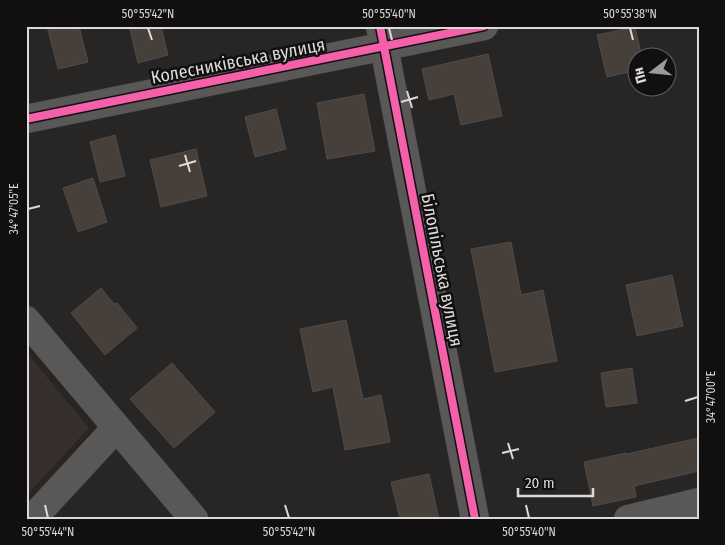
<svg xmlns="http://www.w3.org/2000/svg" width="725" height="545" viewBox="0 0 725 545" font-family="'Fira Sans Condensed',sans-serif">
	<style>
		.built { fill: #372f2c }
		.building { fill: #473f3a; stroke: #4d4c4b }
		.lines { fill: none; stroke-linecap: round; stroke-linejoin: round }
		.minor-casing { stroke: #454343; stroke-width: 29 }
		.minor { stroke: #5a5857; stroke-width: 28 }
		.cycleway-casing { stroke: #110f0f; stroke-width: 11 }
		.cycleway { stroke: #f560ab; stroke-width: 8 }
		.ticks { fill: none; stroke: #dcdad8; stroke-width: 2 }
		.labels { text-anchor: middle; stroke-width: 5; stroke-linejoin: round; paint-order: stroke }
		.street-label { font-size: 18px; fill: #dcdad8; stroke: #110f0f }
		.neatline { fill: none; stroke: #dcdad8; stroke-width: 2 }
		.ticks-label { font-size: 12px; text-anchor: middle; fill: #dcdad8 }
	</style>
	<rect width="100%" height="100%" fill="#282625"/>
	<polygon class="built" points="26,352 89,428 26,496"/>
	<g class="building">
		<polygon points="47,26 79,26 88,62 58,69"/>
		<polygon points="129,26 161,26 168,55 138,63"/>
		<polygon points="635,27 642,58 638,58 638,70 607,77 597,35"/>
		<polygon points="488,54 502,116 461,125 454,94 429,100 422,69"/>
		<polygon points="364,94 375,151 327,159 317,103"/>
		<polygon points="276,109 286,149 255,157 245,117"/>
		<polygon points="115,135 125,176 100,182 90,142"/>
		<polygon points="196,149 207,196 161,207 150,160"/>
		<polygon points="93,178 107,222 78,232 63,188"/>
		<polygon points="511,242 521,295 543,290 557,361 495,372 471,249"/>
		<polygon points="672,275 683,326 637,336 626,285"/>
		<polygon points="101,288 114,304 117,303 137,328 105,355 71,313"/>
		<polygon points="346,320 363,399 381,395 390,442 345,450 333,387 313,392 300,329"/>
		<polygon points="172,363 215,412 174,448 130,399"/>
		<polygon points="632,368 637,403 606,407 601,373"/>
		<polygon points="699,438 699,471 634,486 636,497 593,506 584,462 626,453 627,454"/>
		<polygon points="429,474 439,519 400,519 391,482"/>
	</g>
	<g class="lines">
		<g class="minor-casing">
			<g id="minor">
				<polyline points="380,26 475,519"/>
				<polyline points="26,119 484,26"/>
				<polyline points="26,320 194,519"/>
				<polyline points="32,519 116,428"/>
				<polyline points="628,519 699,502"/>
			</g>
		</g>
		<use href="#minor" class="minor"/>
		<g class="cycleway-casing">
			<g id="cycleway">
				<polyline points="380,26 475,519"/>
				<polyline points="26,119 484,26"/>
			</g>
		</g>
		<use href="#cycleway" class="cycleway"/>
	</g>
	<path class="ticks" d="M148,28L152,40M389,28L392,40M630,28L633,40M407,91L412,108M401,102L418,97M185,155L190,172M179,166L196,161M28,209L40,206M685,401L698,397M508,443L513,459M502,453L519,449M45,505L48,518M285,505L289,518M526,505L529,518"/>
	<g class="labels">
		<g class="street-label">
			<text transform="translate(238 61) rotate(-11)" y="6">Колесниківська вулиця</text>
			<text transform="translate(442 270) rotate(79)" y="6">Білопільська вулиця</text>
		</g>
	</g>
	<rect width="725" height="545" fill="none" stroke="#110f0f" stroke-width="55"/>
	<g transform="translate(652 72) rotate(254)"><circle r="24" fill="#110f0f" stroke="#62605f"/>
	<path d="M0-4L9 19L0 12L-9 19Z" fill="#9d9b99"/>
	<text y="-8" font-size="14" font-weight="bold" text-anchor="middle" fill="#dcdad8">Пн</text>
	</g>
	<path d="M518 488v8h75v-8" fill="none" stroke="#dcdad8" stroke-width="2.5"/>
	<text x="525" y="488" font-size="15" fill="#dcdad8" stroke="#110f0f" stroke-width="4" paint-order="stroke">20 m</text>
	<rect x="28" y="28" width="670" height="490" class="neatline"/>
	<g class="ticks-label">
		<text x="148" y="18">50°55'42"N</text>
		<text x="389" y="18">50°55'40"N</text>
		<text x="630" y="18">50°55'38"N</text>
		<text transform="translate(14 209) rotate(-90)" y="4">34°47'05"E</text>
		<text transform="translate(711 397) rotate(-90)" y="4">34°47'00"E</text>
		<text x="48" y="536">50°55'44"N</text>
		<text x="289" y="536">50°55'42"N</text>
		<text x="529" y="536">50°55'40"N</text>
	</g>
</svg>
